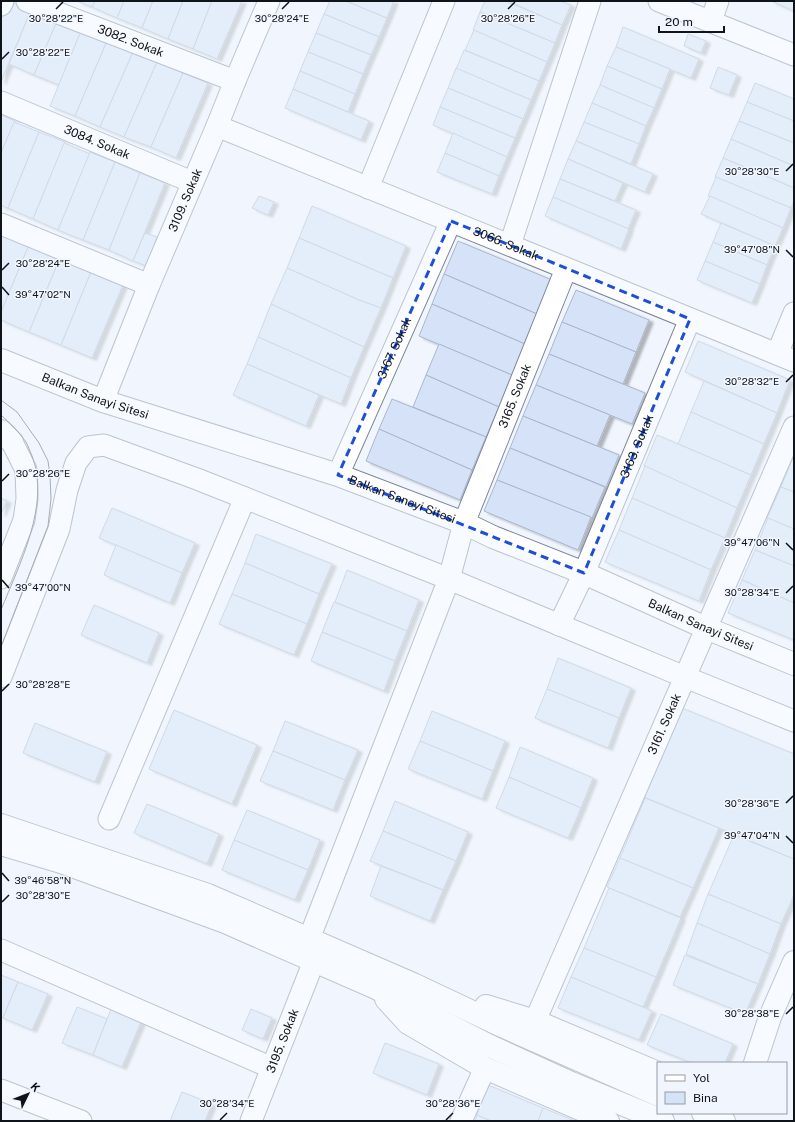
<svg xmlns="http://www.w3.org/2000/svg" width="795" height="1122" viewBox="0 0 795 1122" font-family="'Public Sans',sans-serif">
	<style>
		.building { fill: #d5e2f7; stroke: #aab6cb; filter: url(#shadow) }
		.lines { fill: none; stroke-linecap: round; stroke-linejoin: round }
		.minor-casing { stroke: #7d889b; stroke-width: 23 }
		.tertiary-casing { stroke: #7d889b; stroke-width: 24 }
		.minor { stroke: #fff; stroke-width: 21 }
		.tertiary { stroke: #fff; stroke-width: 22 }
		.tram { stroke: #50545c; stroke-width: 1 }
		.marked { fill: none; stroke: #1d4ed8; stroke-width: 3; stroke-dasharray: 8 5; stroke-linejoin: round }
		.ticks { fill: none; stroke: #0f131a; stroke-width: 1.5 }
		.labels { text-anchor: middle; stroke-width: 3; stroke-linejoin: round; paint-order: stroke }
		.street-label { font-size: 12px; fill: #0f131a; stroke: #f1f6fe }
		.ticks-label { font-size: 10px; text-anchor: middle; fill: #0f131a; stroke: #f1f6fe; stroke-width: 3; stroke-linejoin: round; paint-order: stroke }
	</style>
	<defs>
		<filter id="shadow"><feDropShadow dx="4.5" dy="2.5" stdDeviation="1" flood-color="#0004"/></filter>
	</defs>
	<rect width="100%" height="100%" fill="#f1f6fe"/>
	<g class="building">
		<polygon points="9,1 31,10 1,82 1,11"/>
		<polygon points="77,1 95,1 92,7"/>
		<polygon points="95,1 124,1 117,18 92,7"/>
		<polygon points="124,1 153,1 142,28 117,18"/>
		<polygon points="153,1 183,1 168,39 142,28"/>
		<polygon points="183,1 212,1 193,49 168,39"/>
		<polygon points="212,1 242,1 217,59 193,49"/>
		<polygon points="330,1 346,1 387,18 379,37 324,14"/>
		<polygon points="346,1 394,1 387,18"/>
		<polygon points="485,1 506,1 562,25 555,43 480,12"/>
		<polygon points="508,1 560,1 571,5 562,25"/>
		<polygon points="771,1 794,1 794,11"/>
		<polygon points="31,10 57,21 34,75 9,64"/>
		<polygon points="480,12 555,43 547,62 473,30"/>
		<polygon points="324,14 379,37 371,55 316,33"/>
		<polygon points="57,21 81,31 59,85 34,75"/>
		<polygon points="623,27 699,59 691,78 616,47"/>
		<polygon points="474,30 547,62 539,81 465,50"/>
		<polygon points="81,31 107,41 75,116 50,106"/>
		<polygon points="316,33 371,55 363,74 308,52"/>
		<polygon points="688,34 706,41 701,53 684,46"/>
		<polygon points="107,41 133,52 100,127 75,116"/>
		<polygon points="616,47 670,69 662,89 607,66"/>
		<polygon points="464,50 539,81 531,100 456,69"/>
		<polygon points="133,52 157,62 124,137 100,127"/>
		<polygon points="308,52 363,74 355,94 300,71"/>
		<polygon points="157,62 183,73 151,147 124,137"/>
		<polygon points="607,66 662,89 654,108 600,85"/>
		<polygon points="718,67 737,75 729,95 710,88"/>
		<polygon points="456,68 531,100 523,119 448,88"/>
		<polygon points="300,71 355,94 348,112 293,89"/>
		<polygon points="183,73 208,83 176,158 151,147"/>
		<polygon points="755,83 794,99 794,121 747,102"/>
		<polygon points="600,85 654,108 646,126 592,103"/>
		<polygon points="448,88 523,119 515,138 440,107"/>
		<polygon points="293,89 369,121 361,140 285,108"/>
		<polygon points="747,102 794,121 794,143 739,121"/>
		<polygon points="592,103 646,126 639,144 584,122"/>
		<polygon points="440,107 515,138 507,157 433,125"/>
		<polygon points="1,115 15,121 1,153"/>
		<polygon points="739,121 794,143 794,166 731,139"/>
		<polygon points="14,122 39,132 8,208 1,206 1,153"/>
		<polygon points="584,122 639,144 631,164 576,141"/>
		<polygon points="39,132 65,142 33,219 8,208"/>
		<polygon points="453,133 507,157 499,176 445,153"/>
		<polygon points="731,139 794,166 794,188 723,158"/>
		<polygon points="576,141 653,174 645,192 568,159"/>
		<polygon points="64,143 90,154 58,230 33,219"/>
		<polygon points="90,152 115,162 83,240 58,230"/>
		<polygon points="445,153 499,176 492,194 437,172"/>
		<polygon points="723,158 794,188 794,201 791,208 715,177"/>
		<polygon points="568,159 623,183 615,201 560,179"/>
		<polygon points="115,162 140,173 109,250 83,240"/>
		<polygon points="140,173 165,183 133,261 109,250"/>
		<polygon points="716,177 791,208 783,228 708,196"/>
		<polygon points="560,179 636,210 628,229 553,197"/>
		<polygon points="259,196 274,202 268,215 252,208"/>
		<polygon points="710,196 783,228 775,246 701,214"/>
		<polygon points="553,197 629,229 621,249 545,216"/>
		<polygon points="312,206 406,246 393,278 299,238"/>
		<polygon points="721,223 775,246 767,265 713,242"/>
		<polygon points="145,233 157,237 147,266 133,261"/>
		<polygon points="1,234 29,245 1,312"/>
		<polygon points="299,238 393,278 381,308 359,300 287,268"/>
		<polygon points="458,241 552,280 537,314 444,274"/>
		<polygon points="713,242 767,265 760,284 705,261"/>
		<polygon points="29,245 60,258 29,332 1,320 1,312"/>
		<polygon points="60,258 91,272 61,345 29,332"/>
		<polygon points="705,261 760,284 752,303 697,280"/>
		<polygon points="287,268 359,300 381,308 364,347 271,304"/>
		<polygon points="91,272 123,285 92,358 61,345"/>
		<polygon points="444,274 537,314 525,344 432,304"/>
		<polygon points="576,290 649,320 636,352 562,322"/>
		<polygon points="271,304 364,347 351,378 258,337"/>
		<polygon points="432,304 525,344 512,375 419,336"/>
		<polygon points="562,322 636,352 623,384 549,354"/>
		<polygon points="258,337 351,378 341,404 247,364"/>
		<polygon points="698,341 790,380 777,413 685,372"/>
		<polygon points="439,344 512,375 499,407 426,375"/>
		<polygon points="549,354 645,393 632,424 536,385"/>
		<polygon points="247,364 319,395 306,426 233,395"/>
		<polygon points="426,375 499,407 486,437 413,407"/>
		<polygon points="704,381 777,413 764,444 691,412"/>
		<polygon points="536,385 610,415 597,446 523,416"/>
		<polygon points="392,399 486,437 472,470 379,429"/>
		<polygon points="691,412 764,444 751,475 678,444"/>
		<polygon points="523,416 619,455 606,487 510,448"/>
		<polygon points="379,429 472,470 460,500 366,461"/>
		<polygon points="657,435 751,475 737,508 644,466"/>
		<polygon points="510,448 605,487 592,518 497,480"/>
		<polygon points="794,455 794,492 781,487"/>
		<polygon points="645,466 737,508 725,538 632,498"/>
		<polygon points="497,480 591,517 578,550 484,511"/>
		<polygon points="781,487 794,492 794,529 767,518"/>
		<polygon points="1,498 7,501 1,514"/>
		<polygon points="632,498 725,538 711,570 619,530"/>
		<polygon points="112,508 195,543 182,573 99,538"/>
		<polygon points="768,518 794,529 794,566 755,550"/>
		<polygon points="619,530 711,570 699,601 605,562"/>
		<polygon points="256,534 332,564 319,594 245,563"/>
		<polygon points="116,545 182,573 170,603 104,575"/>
		<polygon points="755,550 794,566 794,603 742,580"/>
		<polygon points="245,563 319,594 307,624 232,594"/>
		<polygon points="347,570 419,600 407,631 335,602"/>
		<polygon points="742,580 794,603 794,640 728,613"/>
		<polygon points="232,594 307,624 294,655 219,624"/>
		<polygon points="334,602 407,631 395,661 322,632"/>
		<polygon points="94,605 159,633 147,663 81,635"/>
		<polygon points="322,632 395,661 384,691 311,661"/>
		<polygon points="558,658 631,688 619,718 547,689"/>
		<polygon points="547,689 619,718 608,748 535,718"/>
		<polygon points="682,708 794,754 794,859 644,797"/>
		<polygon points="174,710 257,745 232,804 149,769"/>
		<polygon points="432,711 505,741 493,771 420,741"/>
		<polygon points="285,721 358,750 345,780 273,751"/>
		<polygon points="35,723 107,752 95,782 23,753"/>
		<polygon points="420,741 493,771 482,799 408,769"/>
		<polygon points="520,747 593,778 581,808 509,777"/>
		<polygon points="273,751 345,780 333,810 260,781"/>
		<polygon points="509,777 581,808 568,838 496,808"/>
		<polygon points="645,798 719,828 693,888 620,858"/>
		<polygon points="395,801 468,832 456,861 383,831"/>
		<polygon points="147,804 219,834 207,864 134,833"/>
		<polygon points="247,810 320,840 308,870 234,840"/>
		<polygon points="383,831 456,861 443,890 370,861"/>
		<polygon points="734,835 794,859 794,895 781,924 708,894"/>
		<polygon points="234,840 308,870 295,900 222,870"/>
		<polygon points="620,858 693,888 680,917 607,887"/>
		<polygon points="381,866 443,890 430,921 370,896"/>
		<polygon points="609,888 681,918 656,977 584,948"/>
		<polygon points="708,894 781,924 770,954 697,923"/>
		<polygon points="697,923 770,954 758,984 686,954"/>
		<polygon points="584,948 656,977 643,1007 571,977"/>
		<polygon points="685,955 758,984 745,1014 673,985"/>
		<polygon points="1,975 18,982 3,1018 1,1017"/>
		<polygon points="571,977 652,1011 639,1040 558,1008"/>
		<polygon points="18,982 48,994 32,1030 3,1018"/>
		<polygon points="77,1007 107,1019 93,1055 62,1043"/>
		<polygon points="111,1009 141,1022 122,1067 93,1055"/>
		<polygon points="251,1009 272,1018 263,1039 242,1030"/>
		<polygon points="661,1014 733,1044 725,1063 692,1063 647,1045"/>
		<polygon points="385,1043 439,1064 427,1095 373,1073"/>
		<polygon points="488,1085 543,1108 538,1121 491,1121 477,1115"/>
		<polygon points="182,1092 212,1104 205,1121 170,1121"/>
		<polygon points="543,1108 575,1121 538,1121"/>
		<polygon points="477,1115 491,1121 475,1121"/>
	</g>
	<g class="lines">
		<g class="minor-casing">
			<g id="minor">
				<path id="s1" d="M27,1L235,81"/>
				<polyline points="659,1 794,55"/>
				<polyline points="1,5 3,1"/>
				<polyline points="711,21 718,1"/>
				<path id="s2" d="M1,102L192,182"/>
				<path id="s3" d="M217,126L794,361"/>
				<polyline points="368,188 444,1"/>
				<polyline points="1,224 149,285"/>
				<polyline points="510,245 590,1"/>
				<polyline points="777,354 794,313"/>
				<path id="s4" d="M103,401L149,285L217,126L235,81L269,1"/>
				<path id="s5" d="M338,475L451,221"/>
				<polyline points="1,578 24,520 27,499 26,470 12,442"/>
				<path id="s6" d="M559,625L584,573L690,319"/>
				<polyline points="1,677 59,529 67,490 76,463 88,447 104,445 197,479 449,579 685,677 794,721"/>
				<polyline points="109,819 245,498"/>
				<path id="s7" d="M309,939L449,579L464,523L566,269"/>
				<polyline points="1,950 272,1068"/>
				<path id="s8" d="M535,1021L794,427"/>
				<polyline points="1,1090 81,1121"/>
				<path id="s9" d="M251,1121L314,961"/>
				<polyline points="461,1121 485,1068"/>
			</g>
		</g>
		<g class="tertiary-casing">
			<g id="tertiary">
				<path id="s10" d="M1,360L103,401L338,475L464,523L493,537L584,573L706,628L794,664"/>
				<polyline points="1,431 12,442"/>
				<polyline points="1,825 208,895 413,984 502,1026 658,1095"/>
				<polyline points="1,844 61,862 225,922 376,988 490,1046 571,1083 663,1121"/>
				<polyline points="386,999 408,1023 485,1068 608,1121"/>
				<polyline points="486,1006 535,1021 658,1073"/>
				<polyline points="755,1063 770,1017 794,962"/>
				<polyline points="703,1113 724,1121"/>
			</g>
		</g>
		<use href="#minor" class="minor"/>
		<use href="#tertiary" class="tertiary"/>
		<g class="tram">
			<polyline points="1,400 17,412 39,443 48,461 50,476 51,499 48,526 1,647"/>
			<path d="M1,415C10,423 19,432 26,442C28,446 30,451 32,456C51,504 19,565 1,610"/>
		</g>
	</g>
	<path d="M0 0H795V1122H0ZM451,221L690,319L584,573L338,475Z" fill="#f1f6fe" fill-opacity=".55" fill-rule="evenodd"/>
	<path class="marked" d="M451,221L690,319L584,573L338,475Z"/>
	<path class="ticks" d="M56,9L63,2M282,9L289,2M508,9L515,2M2,59L9,52M786,171L793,164M786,250L793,257M2,270L9,263M2,287L9,295M786,382L793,375M2,481L9,474M786,543L793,550M2,580L9,588M786,593L793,586M2,691L9,684M786,803L793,796M786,836L793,843M2,873L9,881M2,902L9,895M786,1014L793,1007M220,1120L227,1113M446,1120L453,1113"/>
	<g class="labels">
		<g class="street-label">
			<text dy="4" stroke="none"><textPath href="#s1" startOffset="111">3082. Sokak</textPath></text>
			<text dy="4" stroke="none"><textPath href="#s2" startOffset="104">3084. Sokak</textPath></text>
			<text dy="4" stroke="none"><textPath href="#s4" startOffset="217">3109. Sokak</textPath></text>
			<text dy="4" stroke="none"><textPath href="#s3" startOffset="312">3066. Sokak</textPath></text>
			<text dy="4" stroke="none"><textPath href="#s5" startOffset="139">3167. Sokak</textPath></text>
			<text dy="4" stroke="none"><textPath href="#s10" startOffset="101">Balkan Sanayi Sitesi</textPath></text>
			<text dy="4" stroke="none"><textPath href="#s7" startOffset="581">3165. Sokak</textPath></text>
			<text dy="4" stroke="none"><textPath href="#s6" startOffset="195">3163. Sokak</textPath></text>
			<text dy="4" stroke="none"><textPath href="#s10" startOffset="425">Balkan Sanayi Sitesi</textPath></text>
			<text dy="4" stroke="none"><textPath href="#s10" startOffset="749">Balkan Sanayi Sitesi</textPath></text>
			<text dy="4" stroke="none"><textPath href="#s8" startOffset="324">3161. Sokak</textPath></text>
			<text dy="4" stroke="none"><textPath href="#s9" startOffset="86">3195. Sokak</textPath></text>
		</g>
	</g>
	<g class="ticks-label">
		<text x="56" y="22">30°28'22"E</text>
		<text x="282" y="22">30°28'24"E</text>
		<text x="508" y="22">30°28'26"E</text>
		<text x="43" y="56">30°28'22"E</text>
		<text x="752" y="175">30°28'30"E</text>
		<text x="752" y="253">39°47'08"N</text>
		<text x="43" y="267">30°28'24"E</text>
		<text x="43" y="298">39°47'02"N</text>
		<text x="752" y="385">30°28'32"E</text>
		<text x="43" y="477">30°28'26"E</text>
		<text x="752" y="546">39°47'06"N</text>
		<text x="43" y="591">39°47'00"N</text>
		<text x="752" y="596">30°28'34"E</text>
		<text x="43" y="688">30°28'28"E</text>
		<text x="752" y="807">30°28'36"E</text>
		<text x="752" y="839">39°47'04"N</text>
		<text x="43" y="884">39°46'58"N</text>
		<text x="43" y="899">30°28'30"E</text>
		<text x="752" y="1017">30°28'38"E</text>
		<text x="227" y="1107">30°28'34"E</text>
		<text x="453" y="1107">30°28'36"E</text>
	</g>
	<rect width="795" height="1122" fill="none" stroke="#0f131a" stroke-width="4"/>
	<rect x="657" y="1062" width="130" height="52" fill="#f1f6fe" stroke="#979ba3"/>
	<rect x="665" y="1075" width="20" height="6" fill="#ffffff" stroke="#979ba3"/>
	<text x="693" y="1082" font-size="12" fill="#0f131a">Yol</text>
	<rect x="665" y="1092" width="20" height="12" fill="#d5e2f7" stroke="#979ba3"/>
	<text x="693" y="1102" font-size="12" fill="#0f131a">Bina</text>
	<g transform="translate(28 1094) rotate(47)" stroke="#f1f6fe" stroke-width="3" paint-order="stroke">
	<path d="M0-3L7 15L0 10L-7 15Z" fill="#0f131a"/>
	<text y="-6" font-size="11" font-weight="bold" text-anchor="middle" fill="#0f131a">K</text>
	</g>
	<path d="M659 26v6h65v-6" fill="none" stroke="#0f131a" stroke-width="2"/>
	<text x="665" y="26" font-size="12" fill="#0f131a" stroke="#f1f6fe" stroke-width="3" paint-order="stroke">20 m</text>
</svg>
